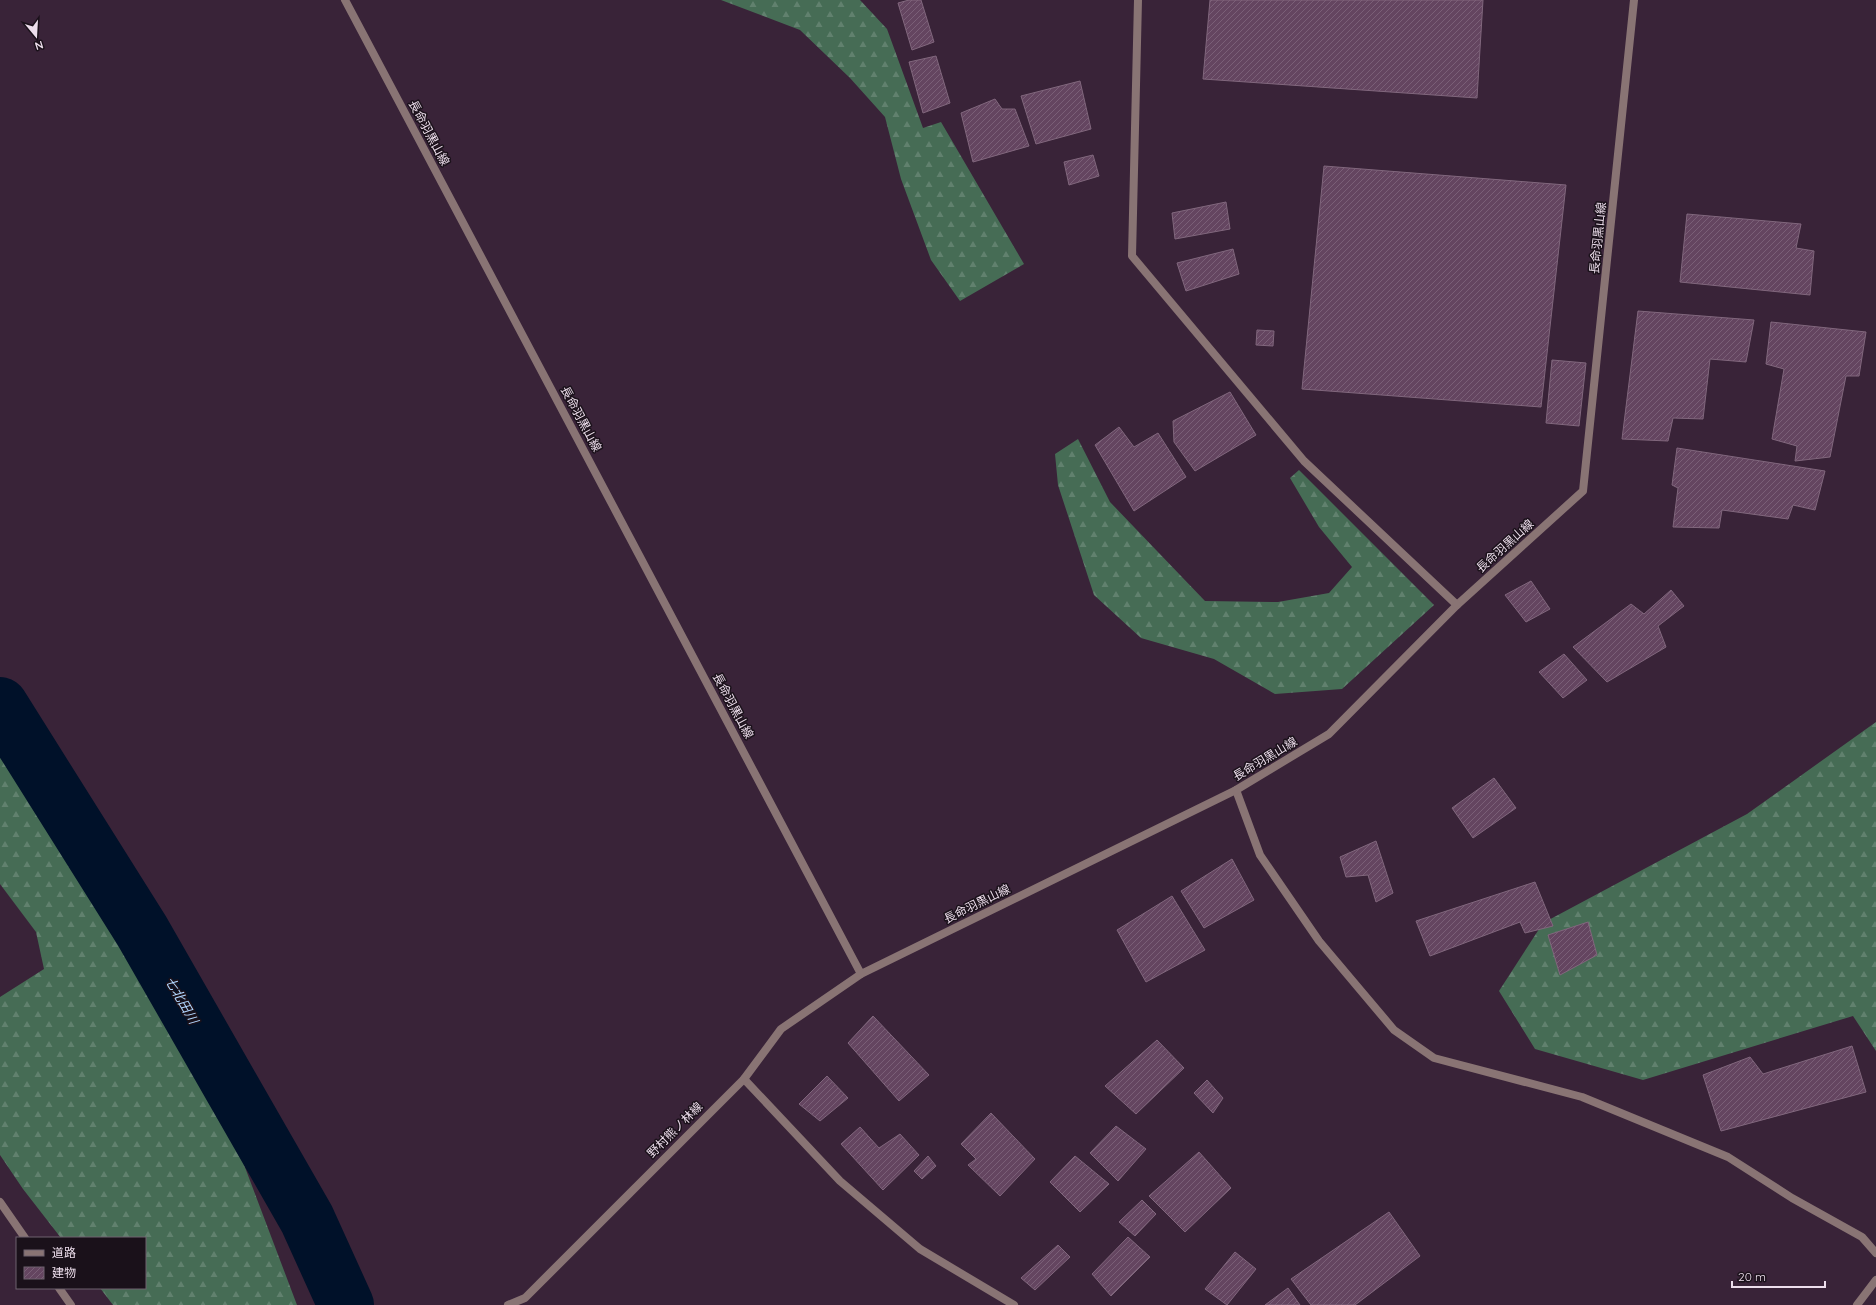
<svg xmlns="http://www.w3.org/2000/svg" width="1876" height="1305" viewBox="0 0 1876 1305" font-family="Quicksand,'Noto Sans JP',sans-serif">
	<style>
		.forest { fill: url(#forest-firs) }
		.lines { fill: none; stroke-linecap: round; stroke-linejoin: round }
		.river { stroke: #001129; stroke-width: 56 }
		.building { fill: url(#building-hatch); stroke: #81677d }
		.lane { stroke: #897474; stroke-width: 8 }
		.street { stroke: #897474; stroke-width: 8 }
		.labels { text-anchor: middle; stroke-width: 3; stroke-linejoin: round; paint-order: stroke }
		.street-label { font-size: 12px; fill: #eddeec; stroke: #1a111a }
		.water-label { font-size: 13px; font-style: italic; fill: #afd5fe; stroke: #1a111a }
	</style>
	<defs>
		<pattern id="forest-firs" width="22" height="20" patternUnits="userSpaceOnUse"><rect width="22" height="20" fill="#466c55"/><path d="M5 1l3.5 6h-7zM16 11l3.5 6h-7z" fill="#61816e"/></pattern>
		<pattern id="building-hatch" width="6" height="6" patternUnits="userSpaceOnUse"><rect width="6" height="6" fill="#644560"/><path d="M-1 1l2-2M0 6l6-6M5 7l2-2" fill="none" stroke="#7a5f77"/></pattern>
	</defs>
	<rect width="100%" height="100%" fill="#392338"/>
	<g class="forest">
		<polygon points="721,0 860,0 887,29 923,128 941,122 1024,264 960,301 931,260 901,179 885,117 850,78 800,30"/>
		<polygon points="1078,439 1110,502 1205,601 1278,602 1329,593 1352,567 1319,527 1290,478 1299,470 1434,605 1342,689 1275,694 1214,659 1141,638 1094,595 1058,485 1055,454"/>
		<polygon points="1876,722 1876,1051 1853,1016 1643,1080 1535,1049 1499,991 1543,923 1747,814"/>
		<polygon points="0,733 135,937 243,1162 297,1305 113,1305 100,1288 145,1288 145,1238 61,1238 23,1189 0,1155 0,997 44,969 36,932 0,884"/>
	</g>
	<g class="lines">
		<polyline class="river" points="0,705 142,931 307,1219 346,1305"/>
	</g>
	<g class="building">
		<polygon points="909,0 921,0 934,42 912,50 898,3"/>
		<polygon points="1210,0 1483,0 1477,98 1203,79"/>
		<polygon points="936,56 950,103 923,113 909,62"/>
		<polygon points="1080,81 1091,129 1036,144 1021,96"/>
		<polygon points="995,99 1002,109 1015,109 1029,146 973,162 961,113"/>
		<polygon points="1093,155 1099,176 1069,185 1064,162"/>
		<polygon points="1324,166 1566,185 1541,407 1302,389"/>
		<polygon points="1226,202 1230,229 1175,239 1172,213"/>
		<polygon points="1687,214 1801,224 1796,248 1814,251 1810,295 1680,282"/>
		<polygon points="1233,249 1239,274 1186,291 1177,263"/>
		<polygon points="1638,311 1754,320 1746,362 1710,359 1703,419 1673,418 1668,441 1622,439"/>
		<polygon points="1771,322 1866,332 1859,376 1846,376 1830,457 1795,461 1797,446 1772,439 1784,369 1766,364"/>
		<polygon points="1257,330 1274,331 1273,346 1256,345"/>
		<polygon points="1552,360 1586,363 1579,426 1546,423"/>
		<polygon points="1230,392 1256,435 1195,471 1174,442 1173,421"/>
		<polygon points="1119,427 1134,447 1158,433 1186,477 1134,511 1095,445"/>
		<polygon points="1677,448 1825,471 1815,510 1793,505 1788,519 1722,510 1719,528 1673,527 1678,488 1672,485"/>
		<polygon points="1531,581 1550,609 1526,622 1505,595"/>
		<polygon points="1671,590 1684,606 1658,626 1666,647 1607,682 1573,647 1631,604 1644,614"/>
		<polygon points="1564,654 1587,680 1563,698 1539,672"/>
		<polygon points="1494,778 1516,808 1473,838 1452,808"/>
		<polygon points="1376,841 1393,893 1376,902 1368,875 1346,877 1340,857"/>
		<polygon points="1232,859 1254,900 1204,928 1181,891"/>
		<polygon points="1535,882 1553,926 1525,933 1520,922 1430,956 1416,921"/>
		<polygon points="1172,896 1205,950 1146,982 1117,930"/>
		<polygon points="1588,922 1597,955 1560,975 1548,935"/>
		<polygon points="873,1016 929,1075 899,1101 848,1043"/>
		<polygon points="1157,1040 1184,1068 1136,1114 1105,1086"/>
		<polygon points="1852,1046 1866,1092 1721,1131 1703,1075 1750,1057 1763,1074"/>
		<polygon points="827,1076 848,1098 820,1121 799,1104"/>
		<polygon points="1207,1080 1223,1098 1213,1113 1194,1093"/>
		<polygon points="991,1113 1035,1159 1000,1196 968,1165 976,1159 961,1144"/>
		<polygon points="1116,1126 1146,1149 1118,1181 1090,1153"/>
		<polygon points="860,1127 879,1148 900,1134 919,1155 883,1190 841,1144"/>
		<polygon points="1199,1152 1231,1188 1185,1232 1149,1196"/>
		<polygon points="928,1156 936,1166 922,1179 914,1171"/>
		<polygon points="1075,1156 1109,1184 1080,1212 1050,1182"/>
		<polygon points="1142,1200 1156,1214 1135,1236 1119,1222"/>
		<polygon points="1389,1212 1420,1256 1355,1305 1311,1305 1291,1279"/>
		<polygon points="1128,1237 1150,1257 1111,1296 1092,1274"/>
		<polygon points="1058,1245 1070,1257 1035,1290 1021,1278"/>
		<polygon points="1235,1252 1256,1269 1227,1305 1205,1289"/>
		<polygon points="1288,1288 1300,1305 1265,1305"/>
	</g>
	<g class="lines">
		<g class="lane">
			<polyline points="1236,790 1260,855 1319,941 1394,1030 1434,1058 1582,1097 1728,1157 1792,1198 1862,1237 1876,1253"/>
			<polyline points="744,1079 840,1181 920,1249 1014,1305"/>
			<polyline points="1857,1305 1876,1280"/>
		</g>
		<g class="street">
			<polyline points="345,0 861,974 1236,790 1329,734 1457,605 1583,491 1634,0"/>
			<polyline points="1138,0 1132,256 1304,461 1457,605"/>
			<polyline points="0,1202 25,1238"/>
			<polyline points="59,1288 71,1305"/>
			<polyline points="508,1305 525,1298 744,1079 781,1029 861,974"/>
		</g>
	</g>
	<g class="labels">
		<g class="street-label">
			<text transform="translate(429 133) rotate(62)" y="4">長命羽黒山線</text>
			<text transform="translate(1598 238) rotate(-84)" y="4">長命羽黒山線</text>
			<text transform="translate(581 419) rotate(62)" y="4">長命羽黒山線</text>
			<text transform="translate(1505 546) rotate(-42)" y="4">長命羽黒山線</text>
			<text transform="translate(733 706) rotate(62)" y="4">長命羽黒山線</text>
			<text transform="translate(1265 759) rotate(-31)" y="4">長命羽黒山線</text>
			<text transform="translate(977 904) rotate(-26)" y="4">長命羽黒山線</text>
			<text transform="translate(675 1130) rotate(-45)" y="4">野村熊ノ林線</text>
		</g>
		<g class="water-label">
			<text transform="translate(182 1000) rotate(60)" y="5">七北田川</text>
		</g>
	</g>
	<rect x="16" y="1237" width="130" height="52" fill="#1a111a" stroke="#6e636e"/>
	<rect x="24" y="1250" width="20" height="6" fill="#897474" stroke="#6e636e"/>
	<text x="52" y="1257" font-size="12" fill="#eddeec">道路</text>
	<rect x="24" y="1267" width="20" height="12" fill="url(#building-hatch)" stroke="#6e636e"/>
	<text x="52" y="1277" font-size="12" fill="#eddeec">建物</text>
	<g transform="translate(36 36) rotate(162)" stroke="#1a111a" stroke-width="3" paint-order="stroke">
	<path d="M0-3L7 15L0 10L-7 15Z" fill="#eddeec"/>
	<text y="-6" font-size="11" font-weight="bold" text-anchor="middle" fill="#eddeec">N</text>
	</g>
	<path d="M1732 1281v6h93v-6" fill="none" stroke="#eddeec" stroke-width="2"/>
	<text x="1738" y="1281" font-size="12" fill="#eddeec" stroke="#1a111a" stroke-width="3" paint-order="stroke">20 m</text>
</svg>
